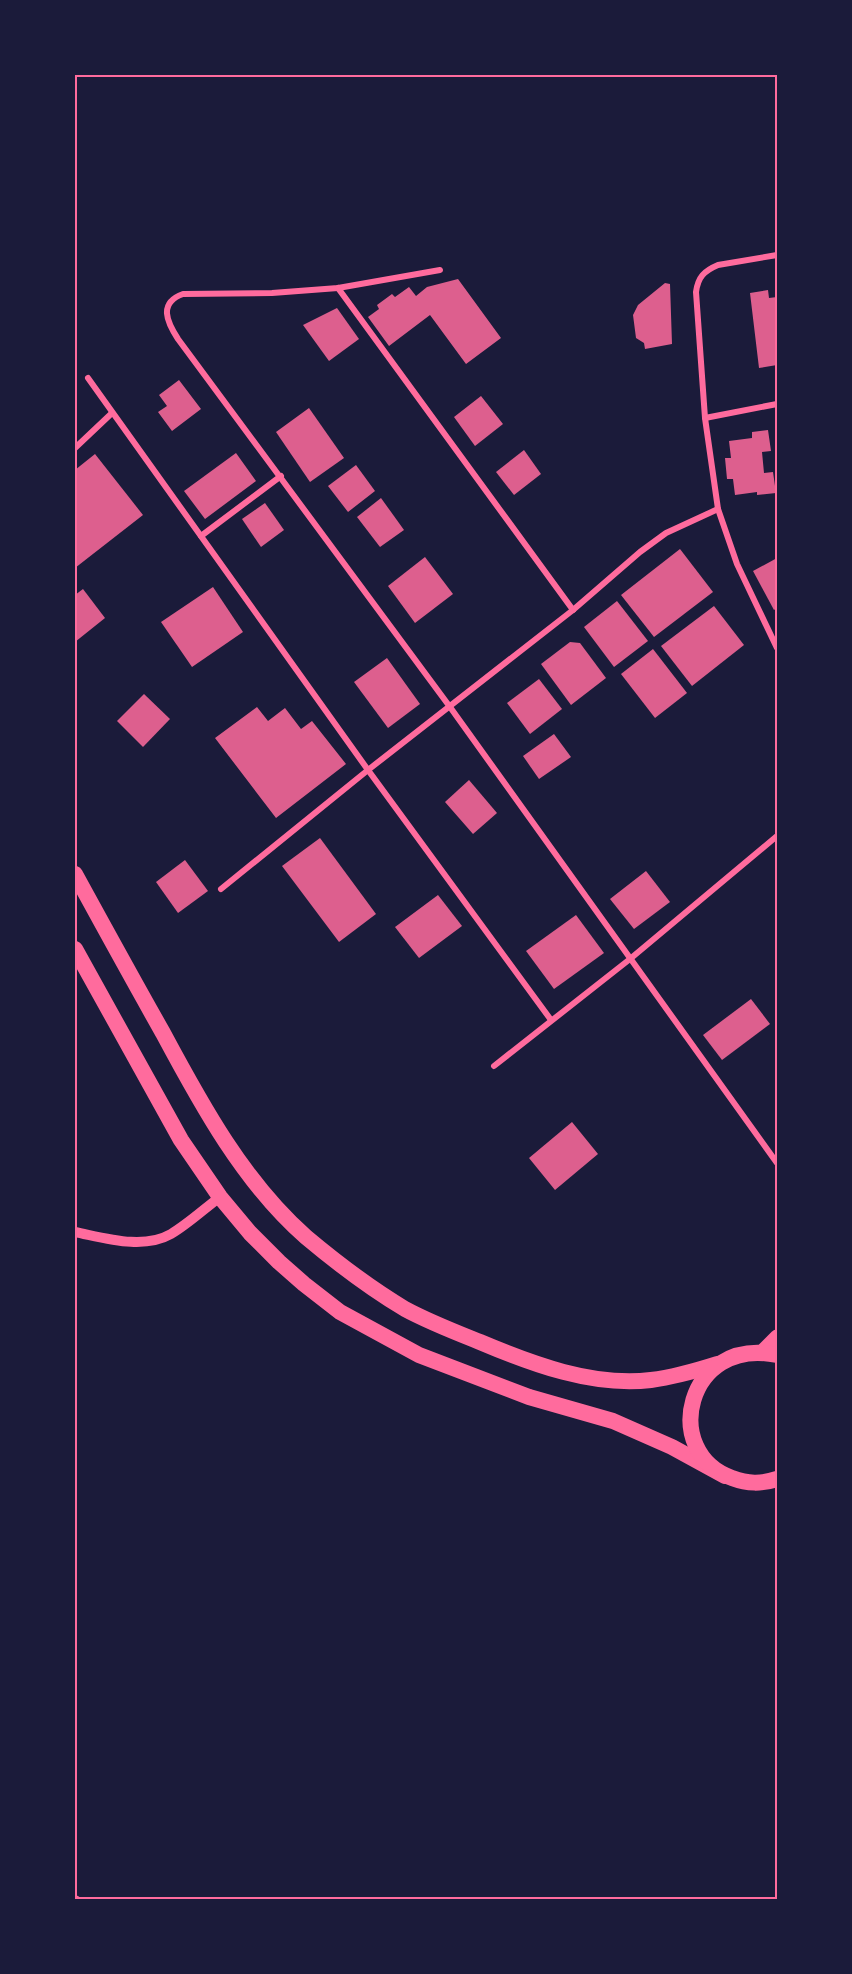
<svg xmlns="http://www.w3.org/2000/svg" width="852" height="1974" viewBox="0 0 852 1974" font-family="'Roboto Serif',serif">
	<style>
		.building { fill: #dd5f8e }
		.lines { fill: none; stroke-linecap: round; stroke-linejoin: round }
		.minor { stroke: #ff6b9d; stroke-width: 6 }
		.tertiary { stroke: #ff6b9d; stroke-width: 10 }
		.primary { stroke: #ff6b9d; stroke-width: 15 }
		.trunk { stroke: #ff6b9d; stroke-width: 16 }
		.neatline { fill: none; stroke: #ff6b9d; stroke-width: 2 }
	</style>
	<rect width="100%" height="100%" fill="#1b1b3a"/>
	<g class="building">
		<polygon points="458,279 501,338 466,364 430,315 389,346 368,317 379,309 377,305 392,294 395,297 409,287 416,296 427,287"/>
		<polygon points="665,283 670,284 672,344 645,349 644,343 636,338 633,315 638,305"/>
		<polygon points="768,290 769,298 777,297 777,365 759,368 750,293"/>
		<polygon points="337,308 359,339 329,361 303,325"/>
		<polygon points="179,380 201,409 172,431 158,412 167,406 159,395"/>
		<polygon points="481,396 503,424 475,446 454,417"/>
		<polygon points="309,408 344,458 310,482 276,432"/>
		<polygon points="768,430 771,451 762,452 764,473 773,472 776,493 757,495 757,492 735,495 733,479 727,479 725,458 731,458 729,441 752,438 752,432"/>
		<polygon points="524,450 541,474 514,495 496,472"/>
		<polygon points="236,453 256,481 205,519 184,491"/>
		<polygon points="95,454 143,515 75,568 75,470"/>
		<polygon points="356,465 375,491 348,512 328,486"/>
		<polygon points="381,498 404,530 380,547 357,517"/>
		<polygon points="265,503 284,530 261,547 242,519"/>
		<polygon points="680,549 713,592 654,637 621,595"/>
		<polygon points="425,557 453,594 415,623 388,586"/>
		<polygon points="777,558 777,608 774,610 753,571"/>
		<polygon points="213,587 243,632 192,667 161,622"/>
		<polygon points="83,589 105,618 75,642 75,595"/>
		<polygon points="617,601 648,641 614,667 584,627"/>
		<polygon points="714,606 744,645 692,686 661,646"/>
		<polygon points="570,642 580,643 606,678 571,705 541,664"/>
		<polygon points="653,649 687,693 655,718 621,674"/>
		<polygon points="387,658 420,704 388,728 354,682"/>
		<polygon points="539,679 562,709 530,734 507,703"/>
		<polygon points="144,694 170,719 143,747 117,721"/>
		<polygon points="257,707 268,721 285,708 301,729 312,721 346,764 276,818 215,738"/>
		<polygon points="554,734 571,757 539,779 523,756"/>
		<polygon points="469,780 497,813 473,834 445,802"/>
		<polygon points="320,838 376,914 339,942 282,866"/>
		<polygon points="185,860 208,891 178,913 156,882"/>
		<polygon points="646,871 670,902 634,929 610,899"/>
		<polygon points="438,895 462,926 419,958 395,927"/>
		<polygon points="576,915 604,953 554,989 526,951"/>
		<polygon points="751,999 770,1024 722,1060 703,1035"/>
		<polygon points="572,1122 598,1154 555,1190 529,1158"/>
	</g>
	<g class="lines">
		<g class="minor">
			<path d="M777,255L718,265C704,271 698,277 696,292L705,418L718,509L737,564L777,648"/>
			<path d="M440,270L338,288L272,293L183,294C158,303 167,322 178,339L450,707L777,1163"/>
			<polyline points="338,288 573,610"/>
			<polyline points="88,378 368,770 551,1020"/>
			<polyline points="705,418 777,404"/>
			<polyline points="75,448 112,413"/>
			<polyline points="201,536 281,476"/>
			<polyline points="221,889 368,770 573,610 640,552 666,533 718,509"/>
			<polyline points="494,1066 630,959 777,836"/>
			<polyline points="75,1898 77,1899"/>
		</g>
		<path class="tertiary" d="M75,1232C105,1238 143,1250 171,1234C188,1224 204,1209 220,1197"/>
		<polyline class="primary" points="762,1352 777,1337"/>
		<g class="trunk">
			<path d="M75,874C104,927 133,980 163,1033C201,1104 244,1183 306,1237C337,1263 370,1288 405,1309C429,1322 455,1332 480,1342C532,1364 593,1387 651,1380C674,1377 695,1371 717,1364"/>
			<polyline points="75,949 181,1140 220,1197 250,1233 279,1262 304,1284 340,1312 419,1355 529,1397 613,1421 672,1447 725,1476"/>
			<path d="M777,1355C686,1336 660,1453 732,1478C748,1484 761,1484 777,1479"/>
		</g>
	</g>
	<rect width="852" height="1974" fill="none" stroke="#1b1b3a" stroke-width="153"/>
	<rect x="76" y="76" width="700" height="1822" class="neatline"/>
</svg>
